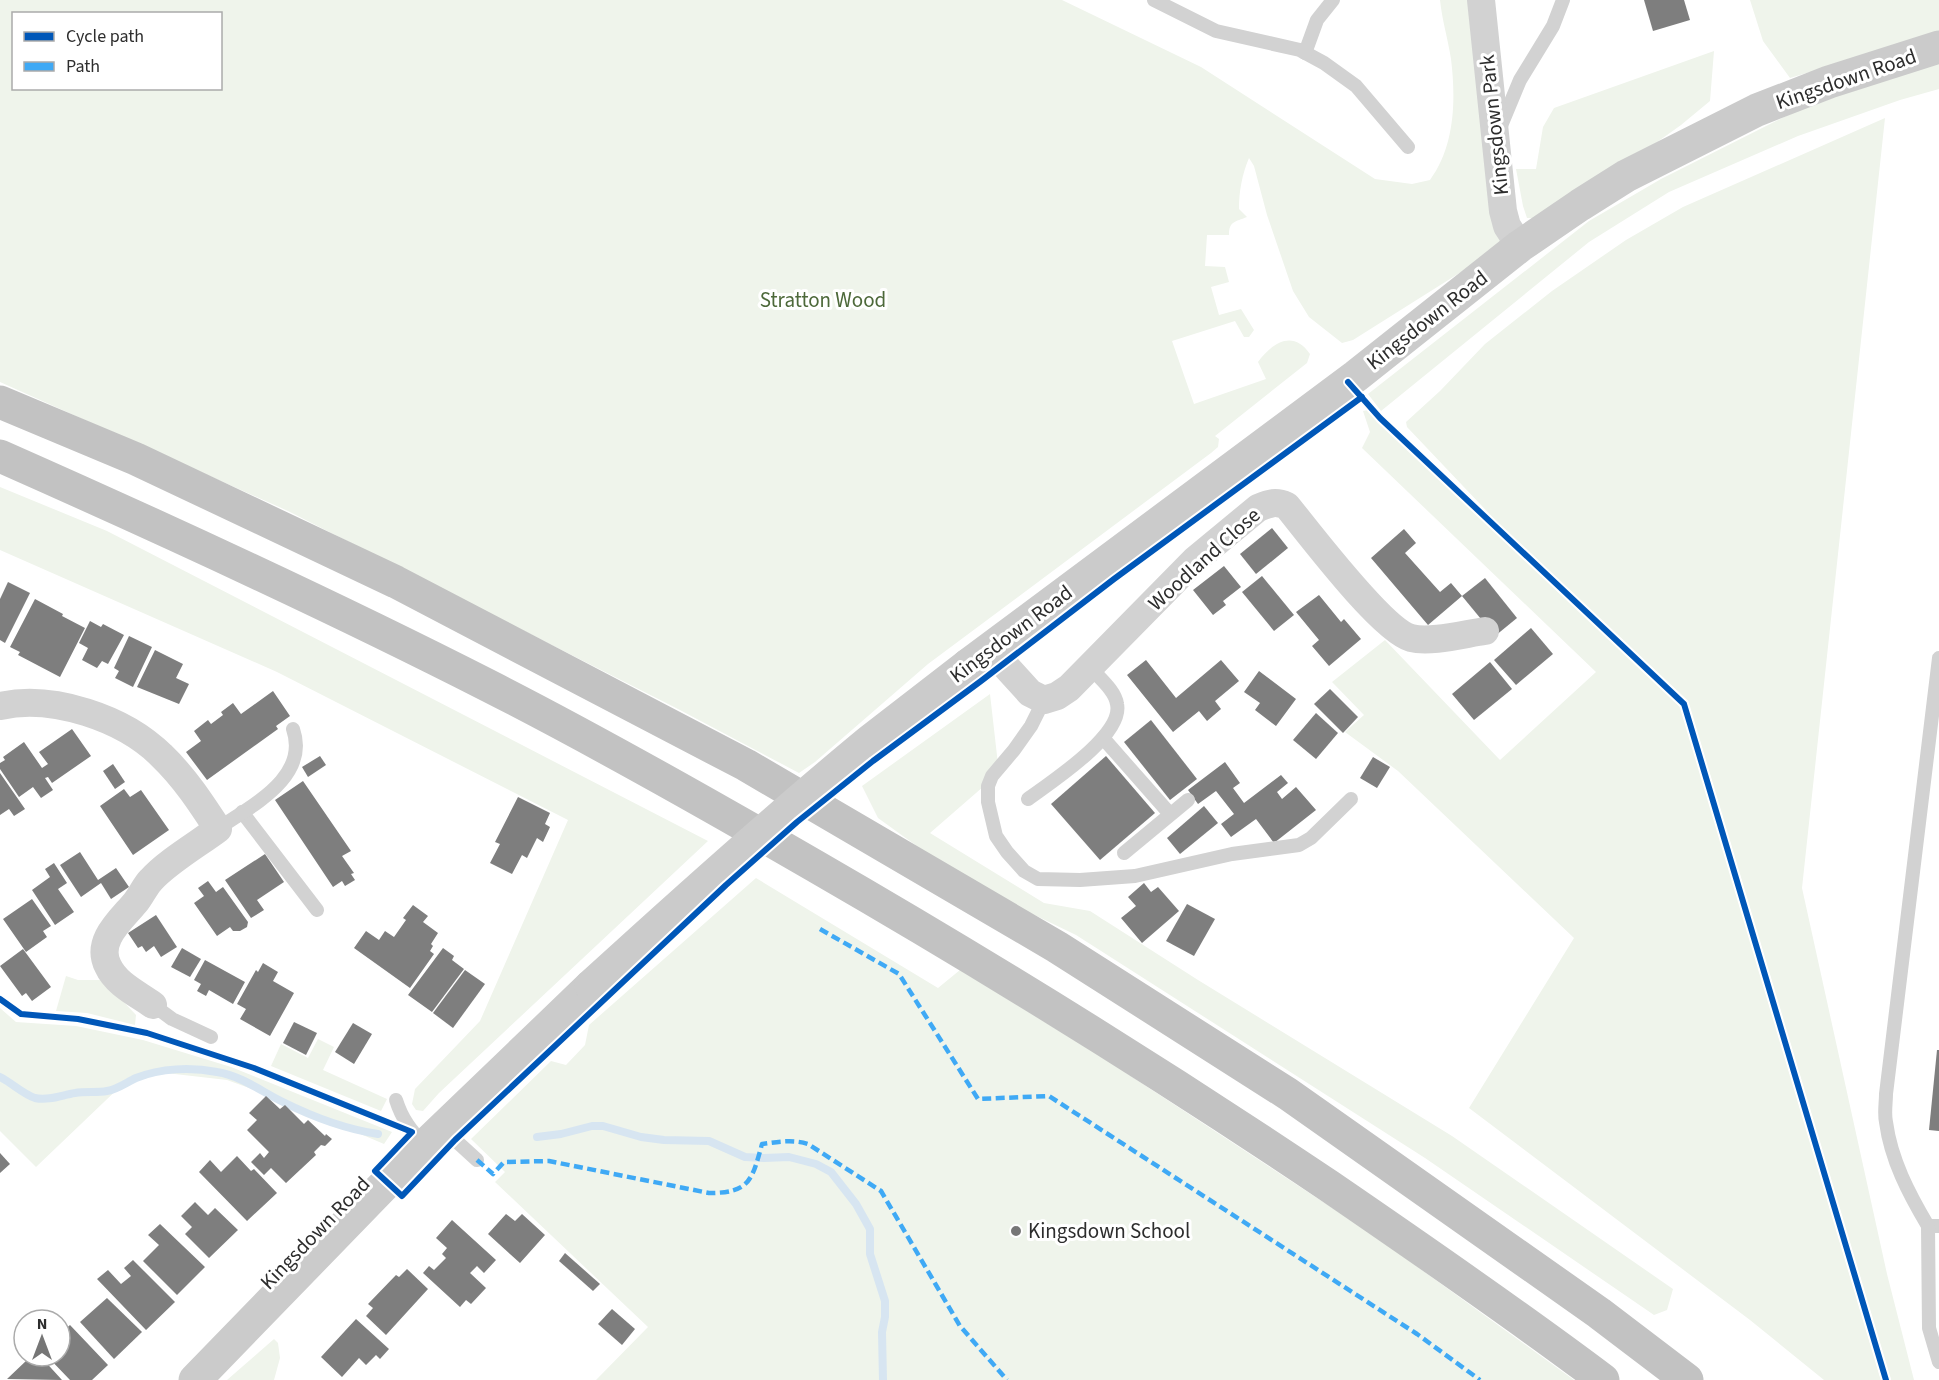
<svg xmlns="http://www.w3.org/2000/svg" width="1939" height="1380" viewBox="0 0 1939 1380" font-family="'Source Sans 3',sans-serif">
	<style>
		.green { fill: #eff4eb; fill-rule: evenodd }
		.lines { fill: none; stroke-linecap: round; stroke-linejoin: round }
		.stream { stroke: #d7e5f1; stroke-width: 8 }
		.building { fill: #7e7e7e }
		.service { stroke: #d2d2d2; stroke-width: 14 }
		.minor { stroke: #d2d2d2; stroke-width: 28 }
		.secondary { stroke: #cbcbcb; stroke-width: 33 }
		.trunk { stroke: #c2c2c2; stroke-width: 33 }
		.secondary-bridge { stroke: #cbcbcb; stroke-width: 33 }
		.quiet { stroke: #3fa9f5; stroke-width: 4.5; stroke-dasharray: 9 4.5; stroke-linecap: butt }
		.cycleway-casing { stroke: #fff; stroke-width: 10 }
		.cycleway { stroke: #0057b8; stroke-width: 6 }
		.poi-dot { fill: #767676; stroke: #fff; stroke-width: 2 }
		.labels { text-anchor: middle; stroke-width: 6; stroke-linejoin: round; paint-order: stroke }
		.street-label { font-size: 21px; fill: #2d2d2d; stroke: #fff }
		.park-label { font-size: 21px; fill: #4d693a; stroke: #fff }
		.poi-label { font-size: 21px; fill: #2d2d2d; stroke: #fff; text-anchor: start }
	</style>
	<rect width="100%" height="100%" fill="#fff"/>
	<g class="green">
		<path d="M0,0H1062L1201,67L1375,179L1412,184L1430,180C1455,146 1456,100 1451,59C1448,39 1442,20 1440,0H1476L1502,241L1496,250L1353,340L1342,343L1309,317L1293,291L1267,215L1254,166L1249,158C1242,175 1239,191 1239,209L1247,217C1235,222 1229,221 1229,235H1207L1205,266L1225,267L1229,282L1211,287L1219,315L1241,309L1254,330L1249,337H1244L1235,321L1172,341L1194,404L1266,379L1258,362C1272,343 1293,329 1310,354L1307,363L1215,436L1219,439L1218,447L1211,453L928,664L815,762L799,773L678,709L288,511L0,382ZM14,14H220V88H14Z"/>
		<polygon points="1750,0 1939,0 1939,89 1900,100 1798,136 1669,192 1589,242 1381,411 1368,394 1589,221 1661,179 1794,112 1845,83 1810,72 1790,78 1763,41"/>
		<polygon points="1714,51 1710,101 1681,125 1583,195 1534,218 1527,218 1523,206 1516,169 1536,169 1543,127 1554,108"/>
		<polygon points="1885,118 1802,888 1887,1274 1914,1380 1891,1380 1688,701 1499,524 1407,427 1406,422 1440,391 1485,344 1552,291 1626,240 1683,207"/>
		<polygon points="1368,410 1680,706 1881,1380 1824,1380 1750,1320 1469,1108 1574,938 1398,771 1345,732 1364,715 1332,682 1385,640 1500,760 1596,672 1362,448 1370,432 1363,411"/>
		<polygon points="0,487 107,531 708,841 439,1093 423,1111 416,1110 412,1104 415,1089 480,1021 568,820 277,672 0,550"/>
		<polygon points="990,694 999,773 930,833 1044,903 1090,911 1198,980 1452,1136 1673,1289 1667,1310 1654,1315 1425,1158 1076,935 968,883 878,818 862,786"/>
		<polygon points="756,878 938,988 960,970 1097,1054 1372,1234 1574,1380 596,1380 648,1327 495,1182 505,1172 471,1139 551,1061 566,1065 585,1045 589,1025"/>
		<polygon points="66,976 78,980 103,980 136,1015 135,1025 87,1013 56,1011"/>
		<polygon points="0,1008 16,1022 76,1026 143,1040 231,1067 392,1132 384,1144 266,1094 227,1080 166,1073 126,1081 36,1167 0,1131"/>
		<polygon points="318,1039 334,1047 323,1070 387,1099 381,1111 271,1066 281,1044 308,1058"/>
		<polygon points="274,1339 278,1343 280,1358 274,1380 227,1380"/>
	</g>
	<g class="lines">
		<g class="stream">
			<path d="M0,1077C12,1083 23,1094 35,1098C49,1101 62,1095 75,1093C86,1091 97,1093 107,1091C118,1089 127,1082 136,1078C161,1068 191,1067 217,1072C242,1076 262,1092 283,1102C313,1117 345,1129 378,1134"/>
			<polyline points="537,1137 561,1134 592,1126 603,1126 641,1137 664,1140 709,1141 745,1157 764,1158 789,1157 816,1164 831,1172 856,1204 870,1229 870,1254 885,1301 885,1317 882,1332 883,1380"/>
		</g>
	</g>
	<g class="building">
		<polygon points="1644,0 1684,0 1690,20 1653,31"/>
		<polygon points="1272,528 1288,548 1256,574 1240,554"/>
		<polygon points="1404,529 1416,543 1405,553 1440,592 1451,583 1462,596 1428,625 1371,558"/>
		<polygon points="1224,566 1241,587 1223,601 1226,605 1213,615 1193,590"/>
		<polygon points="1262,576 1294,615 1274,631 1242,592"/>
		<polygon points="1485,578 1517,618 1495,636 1462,596"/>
		<polygon points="8,582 30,593 5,643 0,640 0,599"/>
		<polygon points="1319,595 1341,622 1344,619 1361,639 1329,666 1312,646 1319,640 1296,612"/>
		<polygon points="35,599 63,614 62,616 85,628 60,677 18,655 20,652 10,647"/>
		<polygon points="90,621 101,627 103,624 124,635 108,664 102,661 97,668 82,660 88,648 79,643"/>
		<polygon points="1531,628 1553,654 1516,685 1494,660"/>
		<polygon points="129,636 152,647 133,687 115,678 119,671 114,668"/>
		<polygon points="155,650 183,664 176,678 189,684 179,704 137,687"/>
		<polygon points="1146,660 1176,698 1221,660 1239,681 1215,701 1221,709 1207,721 1199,711 1173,732 1127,675"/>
		<polygon points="1490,662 1512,689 1474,720 1452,694"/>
		<polygon points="1259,671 1296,699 1276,726 1255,710 1260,703 1244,692"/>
		<polygon points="1330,689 1358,717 1343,733 1314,704"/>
		<polygon points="273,691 290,716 276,726 278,729 207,780 186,752 201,741 194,731 208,720 211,724 223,715 221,712 233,703 241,714"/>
		<polygon points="1316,713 1338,733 1316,759 1293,740"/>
		<polygon points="1151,720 1197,779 1170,800 1124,742"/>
		<polygon points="72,729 91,756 52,783 48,777 45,778 53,790 41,798 33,787 19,797 0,769 0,763 5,760 3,757 24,742 42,768 48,764 39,752"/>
		<polygon points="320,756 326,765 308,777 302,767"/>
		<polygon points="1106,756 1155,813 1100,860 1051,804"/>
		<polygon points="1373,757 1390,767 1377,788 1360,778"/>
		<polygon points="1225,762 1240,783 1233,788 1244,803 1281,775 1288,783 1277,792 1282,799 1296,787 1316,810 1274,843 1256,819 1231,837 1221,824 1234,814 1216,791 1198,804 1188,790"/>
		<polygon points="113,764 125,782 115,789 103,771"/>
		<polygon points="0,773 25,809 14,816 9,809 0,815"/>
		<polygon points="303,781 351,851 342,856 354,873 351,874 355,880 345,886 342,881 333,887 275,800"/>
		<polygon points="124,789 130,797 141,790 169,830 133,855 100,806"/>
		<polygon points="518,797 550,813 545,824 550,827 543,842 537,838 527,858 522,855 512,874 490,863 500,844 495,842"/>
		<polygon points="1204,806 1218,823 1180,854 1167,838"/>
		<polygon points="80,852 98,880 116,868 129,887 111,899 101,883 81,897 60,865"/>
		<polygon points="265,854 284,882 257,900 264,910 251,918 225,880"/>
		<polygon points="54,863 67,883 58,889 74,912 55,925 32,890 50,877 45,869"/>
		<polygon points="208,881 216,892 223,887 248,922 247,927 240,931 233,931 230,927 217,936 194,903 204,896 198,888"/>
		<polygon points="1144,883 1151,892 1158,887 1179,911 1142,943 1121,918 1136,906 1128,897"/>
		<polygon points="32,899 51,926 43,931 47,937 26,952 3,919"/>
		<polygon points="1187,904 1215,919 1194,956 1166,941"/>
		<polygon points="413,905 428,916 423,922 438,933 431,944 433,946 430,951 434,954 410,988 354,948 366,931 379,940 385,931 394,937 406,920 403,918"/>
		<polygon points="156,915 177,947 161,957 154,946 146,952 142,946 138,948 128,933"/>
		<polygon points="182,948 201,959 190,977 171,967"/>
		<polygon points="443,948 454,956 452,960 464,969 432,1012 408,995"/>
		<polygon points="23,949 51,987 32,1001 26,993 22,996 0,966"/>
		<polygon points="205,960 245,982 233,1004 209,990 206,996 197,991 201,984 194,980"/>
		<polygon points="263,963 278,972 273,981 294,993 270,1036 240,1019 246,1009 237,1004 256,970 258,972"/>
		<polygon points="465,970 485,984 453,1028 433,1013"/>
		<polygon points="294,1022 317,1033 306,1055 283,1043"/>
		<polygon points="353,1023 372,1034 354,1064 335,1052"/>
		<polygon points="1937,1050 1939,1050 1939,1131 1929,1130"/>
		<polygon points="266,1096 280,1109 285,1105 304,1124 308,1120 325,1136 326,1134 332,1139 325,1146 321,1145 314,1152 316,1155 286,1183 271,1168 264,1175 251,1162 260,1153 264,1158 269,1152 247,1130 257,1120 249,1113"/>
		<polygon points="0,1153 10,1164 0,1173"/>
		<polygon points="237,1156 251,1171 254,1169 277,1193 247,1221 199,1172 210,1160 221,1172"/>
		<polygon points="195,1202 208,1215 215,1208 238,1230 209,1258 185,1234 192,1227 181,1216"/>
		<polygon points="506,1214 515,1221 522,1214 545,1235 520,1263 488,1234"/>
		<polygon points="452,1220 496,1260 484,1273 477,1266 470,1273 486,1288 471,1304 466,1300 460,1307 423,1273 429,1266 434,1270 446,1258 442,1254 447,1248 436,1238"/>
		<polygon points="160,1224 205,1267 177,1295 143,1261 159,1245 148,1235"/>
		<polygon points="565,1253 600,1284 593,1291 559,1261"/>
		<polygon points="133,1260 175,1302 146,1330 97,1279 108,1270 121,1284 131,1276 124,1268"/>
		<polygon points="407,1269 428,1289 386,1335 366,1316 373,1308 368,1304 396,1275 399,1277"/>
		<polygon points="107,1298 142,1332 114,1359 80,1322"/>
		<polygon points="612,1309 635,1329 622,1345 598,1324"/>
		<polygon points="356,1319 389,1349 380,1359 376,1355 366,1365 359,1358 342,1377 321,1357"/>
		<polygon points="70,1325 108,1365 92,1380 70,1380 47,1356 60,1356 60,1334"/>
		<polygon points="41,1357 62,1380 7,1379 27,1360 32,1364"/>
	</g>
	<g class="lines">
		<g class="service">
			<polyline points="1154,0 1216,31 1300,50 1324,63 1356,86 1408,147"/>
			<polyline points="1305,53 1317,20 1333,0"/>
			<polyline points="1500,128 1520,80 1553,26 1563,0"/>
			<path d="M1939,658L1886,1094C1886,1103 1884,1113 1886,1122C1891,1160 1909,1194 1928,1226H1939"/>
			<polyline points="1044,700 1031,726 1014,750 992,776 988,786 988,802 996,836 1007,852 1024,871 1038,879 1080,880 1135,876 1232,854 1299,845 1311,838 1351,799"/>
			<polyline points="1103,738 1170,814"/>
			<path d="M1028,799C1051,782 1124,735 1117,704C1115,690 1098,677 1090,667"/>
			<polyline points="242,812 317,910"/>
			<path d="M218,829C250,806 310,778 293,729"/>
			<polyline points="1124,853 1188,800"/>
			<polyline points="153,1005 172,1019 211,1037"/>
			<path d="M396,1100C402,1119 411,1131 425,1145"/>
			<polyline points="442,1128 477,1160"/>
			<polyline points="1928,1226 1929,1328 1939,1362"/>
		</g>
		<g class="minor">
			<polyline points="1481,0 1503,211 1507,226 1520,246"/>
			<path d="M990,649L1030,693L1044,700L1057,696L1069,688L1195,560L1258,508C1270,503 1276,501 1287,506C1309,533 1382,630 1411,638C1430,643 1464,634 1485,631"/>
			<path d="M0,706C52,694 124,718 162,756C184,777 201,803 218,829C198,844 167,862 151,880C145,886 141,896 135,903C121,920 95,941 108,966C116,984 138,994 153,1005"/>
		</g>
		<g class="secondary">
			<polyline points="968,665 1356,376 1520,246 1580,205 1626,176 1757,110 1829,82 1939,47"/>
			<polyline points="195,1380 387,1182 591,986"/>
		</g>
		<g class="trunk">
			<polyline points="0,402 136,459 396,582 746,765 1057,947 1288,1094 1599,1313 1687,1380"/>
			<path d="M0,456C165,529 328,604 489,686C599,742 708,804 815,866C990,967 1161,1073 1329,1186C1421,1249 1514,1313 1603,1380"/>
		</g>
		<path class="secondary-bridge" d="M591,986C683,902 775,819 871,740C903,715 936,690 968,665"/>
		<g class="quiet">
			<polyline points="820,929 899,974 978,1099 1049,1096 1417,1334 1480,1380"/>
			<path d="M477,1160L493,1174L504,1162L549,1161L709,1193C750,1193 752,1180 762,1144C777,1142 793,1139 808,1144L881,1191L960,1326L1007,1380"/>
		</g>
		<g class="cycleway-casing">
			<g id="cycleway">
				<polyline points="1348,382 1380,418 1684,704 1886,1380"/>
				<polyline points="0,999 21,1014 78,1019 147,1033 254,1068 412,1132 375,1171 402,1196 455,1140 726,885 797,822 873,761 981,681 1114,579 1362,397"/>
			</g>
		</g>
		<use href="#cycleway" class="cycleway"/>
	</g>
	<circle class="poi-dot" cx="1016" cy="1231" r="6"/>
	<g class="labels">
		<g class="street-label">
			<text transform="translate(1846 79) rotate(-19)" y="7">Kingsdown Road</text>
			<text transform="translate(1494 125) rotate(-96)" y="7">Kingsdown Park</text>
			<text transform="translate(1427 320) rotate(-38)" y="7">Kingsdown Road</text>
			<text transform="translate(1204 559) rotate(-42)" y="7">Woodland Close</text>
			<text transform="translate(1011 634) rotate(-37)" y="7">Kingsdown Road</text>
			<text transform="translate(315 1233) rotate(-46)" y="7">Kingsdown Road</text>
		</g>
		<g class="park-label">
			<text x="823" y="307">Stratton Wood</text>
		</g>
		<g class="poi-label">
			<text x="1028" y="1238">Kingsdown School</text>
		</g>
	</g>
	<rect x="12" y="12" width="210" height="78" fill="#ffffff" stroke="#ababab" stroke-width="1.5"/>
	<rect x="24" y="32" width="30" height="9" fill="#0057b8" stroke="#ababab" stroke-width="1.5"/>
	<text x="66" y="42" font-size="18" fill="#2d2d2d">Cycle path</text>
	<rect x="24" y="62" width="30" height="9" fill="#3fa9f5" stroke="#ababab" stroke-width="1.5"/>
	<text x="66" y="72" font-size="18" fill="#2d2d2d">Path</text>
	<g transform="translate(42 1338)"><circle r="28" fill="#ffffff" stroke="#ababab" stroke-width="1.5"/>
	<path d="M0-4.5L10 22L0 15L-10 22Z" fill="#767676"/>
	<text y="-9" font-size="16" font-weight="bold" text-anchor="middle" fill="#2d2d2d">N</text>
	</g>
</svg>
